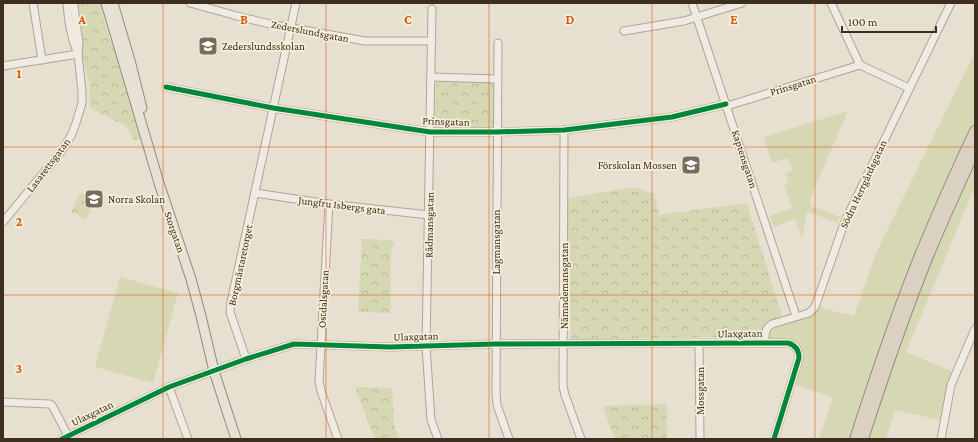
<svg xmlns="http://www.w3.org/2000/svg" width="978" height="442" viewBox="0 0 978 442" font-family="'Crimson Pro',serif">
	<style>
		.grass { fill: #d6d7b3 }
		.park { fill: url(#park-crowns) }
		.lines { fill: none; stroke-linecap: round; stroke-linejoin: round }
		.minor-casing { stroke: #ada599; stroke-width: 9 }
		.major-casing { stroke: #928b80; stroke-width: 11 }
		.highway-casing { stroke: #928b80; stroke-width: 12 }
		.minor { stroke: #efebe3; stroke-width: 7 }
		.major { stroke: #e6e1d4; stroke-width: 9 }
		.highway { stroke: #dad1c2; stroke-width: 10 }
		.cycleway-casing { stroke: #f7eed8; stroke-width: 8 }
		.cycleway { stroke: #00873e; stroke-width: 5 }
		.grid { fill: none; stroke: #d7550e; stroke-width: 1; stroke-opacity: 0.55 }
		.labels { text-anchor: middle; stroke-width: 3.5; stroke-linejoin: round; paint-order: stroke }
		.street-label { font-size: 11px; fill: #3d2e20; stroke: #f7eed8 }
		.poi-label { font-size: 11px; fill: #3d2e20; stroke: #f7eed8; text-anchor: start }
		.grid-label { font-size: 13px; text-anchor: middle; font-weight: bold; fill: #d7550e; stroke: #f7eed8; stroke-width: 3.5; stroke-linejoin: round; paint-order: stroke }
	</style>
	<defs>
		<pattern id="park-crowns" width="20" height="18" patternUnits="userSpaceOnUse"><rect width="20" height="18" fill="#d6d7b3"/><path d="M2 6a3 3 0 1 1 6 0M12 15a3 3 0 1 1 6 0" fill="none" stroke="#b9b99a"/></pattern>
	</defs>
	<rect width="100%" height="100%" fill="#e7e0d1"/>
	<g class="grass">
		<path d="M975,52V186L906,352L956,373L944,421L895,410L886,439H819L833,397L793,384L801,358L795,346L763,345C764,341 766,336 768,333C774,320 801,317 814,314L817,307L854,316L877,251Z"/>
		<polygon points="848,111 809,201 811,206 840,217 837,223 807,211 802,238 795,219 774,227 770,216 792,208 784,185 789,182 785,174 793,170 788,158 772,163 764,137"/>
		<polygon points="120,277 178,293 153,383 95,367"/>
	</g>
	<g class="park">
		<polygon points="77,3 102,3 104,20 109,36 114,49 122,77 143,138 134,140 126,126 90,108 89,81 84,64 77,16"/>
		<polygon points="436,81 493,81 493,130 435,129"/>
		<path d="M637,188L654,194L659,215L747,203L782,316C773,320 763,326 759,336L571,340L566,199L622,189Z"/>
		<polygon points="80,193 96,201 86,219 71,212"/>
		<polygon points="362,239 390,240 395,242 391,249 390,313 358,312"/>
		<polygon points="355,387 392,388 394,425 400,439 375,439"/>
		<polygon points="667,404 667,439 615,439 603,406"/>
	</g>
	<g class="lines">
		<g class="minor-casing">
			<g id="minor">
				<polyline points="33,3 42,60"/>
				<path d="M67,3C68,20 71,37 77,52"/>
				<polyline points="190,3 237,16 270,24 365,41 432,41"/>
				<polyline points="692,3 796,316"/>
				<polyline points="831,3 860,65 909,88"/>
				<polyline points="432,9 426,346 431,420 438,439"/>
				<polyline points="624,31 684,21 742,3"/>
				<polyline points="498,43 496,393 497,405 509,439"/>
				<polyline points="3,66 78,54"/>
				<polyline points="431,77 497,79"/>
				<polyline points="166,87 273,108 430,132 497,132 564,130 672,117 726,104"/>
				<polyline points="727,106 860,65"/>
				<polyline points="564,130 563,386 565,395 581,439"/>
				<polyline points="255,193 329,204 429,215"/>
				<polyline points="329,204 319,381 321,391 338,439"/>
				<polyline points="3,222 60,153 71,136 76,123 82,103 82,92 78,54 79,43 74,7 74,3"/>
				<path d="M765,343C765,335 764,329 772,324L809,313L815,307L845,221L951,3"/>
				<polyline points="699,344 700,439"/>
				<polyline points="246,359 230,312 231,302 296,3"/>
				<polyline points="169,387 188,439"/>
				<polyline points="3,402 50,404 53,407 68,436"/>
				<path d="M62,439L169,387L246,359L294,344L390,347L496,344L788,343C795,345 799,350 799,358L774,439"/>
				<polyline points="941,439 951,385 975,329"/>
			</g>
		</g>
		<g class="major-casing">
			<g id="major">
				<polyline points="106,3 159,183 191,279 201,316 214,371 236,439"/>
				<polyline points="113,3 131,64 142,108"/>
			</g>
		</g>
		<g class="highway-casing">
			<g id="highway">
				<path d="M855,439C875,377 896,314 921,253C938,212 956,171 975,131"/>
				<path d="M863,439C883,377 904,316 928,256C943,220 959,185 975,150"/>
			</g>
		</g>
		<use href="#minor" class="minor"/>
		<use href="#major" class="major"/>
		<use href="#highway" class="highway"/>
		<g class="cycleway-casing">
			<g id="cycleway">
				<polyline points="166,87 273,108 430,132 497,132 564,130 672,117 726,104"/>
				<path d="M62,439L169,387L246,359L294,344L390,347L496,344L788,343C795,345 799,350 799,358L774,439"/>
			</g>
		</g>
		<use href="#cycleway" class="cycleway"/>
	</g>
	<path class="grid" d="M163,3V439M326,3V439M489,3V439M652,3V439M815,3V439M3,147H975M3,295H975"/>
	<defs>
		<g id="school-square" transform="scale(1)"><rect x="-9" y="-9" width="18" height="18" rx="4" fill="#786c5e" stroke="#f7eed8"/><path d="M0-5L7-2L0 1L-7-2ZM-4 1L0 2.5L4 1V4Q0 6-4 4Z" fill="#fff"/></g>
	</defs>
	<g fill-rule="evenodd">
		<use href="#school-square" x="208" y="46"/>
		<use href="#school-square" x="691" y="165"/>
		<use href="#school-square" x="94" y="199"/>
	</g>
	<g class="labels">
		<g class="street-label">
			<text transform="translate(310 31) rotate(11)" y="4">Zederslundsgatan</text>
			<text transform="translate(793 85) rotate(-17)" y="4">Prinsgatan</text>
			<text transform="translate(446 121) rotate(2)" y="4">Prinsgatan</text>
			<text transform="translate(745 159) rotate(72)" y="4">Kaptensgatan</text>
			<text transform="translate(48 165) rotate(-53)" y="4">Lasarettsgatan</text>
			<text transform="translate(863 184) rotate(-65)" y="4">Södra Herrgårdsgatan</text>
			<text transform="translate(342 205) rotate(7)" y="4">Jungfru Isbergs gata</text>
			<text transform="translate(429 225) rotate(-89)" y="4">Rådmansgatan</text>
			<text transform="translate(175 232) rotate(71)" y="4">Storgatan</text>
			<text transform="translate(496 242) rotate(-90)" y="4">Lagmansgatan</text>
			<text transform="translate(240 265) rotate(-78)" y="4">Borgmästaretorget</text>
			<text transform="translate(564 286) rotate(-90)" y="4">Nämndemansgatan</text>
			<text transform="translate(323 299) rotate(-87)" y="4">Ostdalsgatan</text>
			<text transform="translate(740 333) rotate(-1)" y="4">Ulaxgatan</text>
			<text transform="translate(416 336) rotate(-2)" y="4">Ulaxgatan</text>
			<text transform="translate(700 391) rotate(-90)" y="4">Mossgatan</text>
			<text transform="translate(92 413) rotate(-26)" y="4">Ulaxgatan</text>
		</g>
		<g class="poi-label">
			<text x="222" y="50">Zederslundsskolan</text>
			<text x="677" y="169" text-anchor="end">Förskolan Mossen</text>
			<text x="108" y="203">Norra Skolan</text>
		</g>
	</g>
	<g class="grid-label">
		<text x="82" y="24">A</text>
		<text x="244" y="24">B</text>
		<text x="408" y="24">C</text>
		<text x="570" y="24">D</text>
		<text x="734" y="24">E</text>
		<text x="19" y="78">1</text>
		<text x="19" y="226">2</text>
		<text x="19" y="373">3</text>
	</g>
	<rect width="978" height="442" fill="none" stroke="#3d2e20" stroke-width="8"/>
	<path d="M842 26v6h94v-6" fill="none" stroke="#3d2e20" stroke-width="2"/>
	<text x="848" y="26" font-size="12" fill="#3d2e20" stroke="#f7eed8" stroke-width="3" paint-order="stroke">100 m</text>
</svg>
